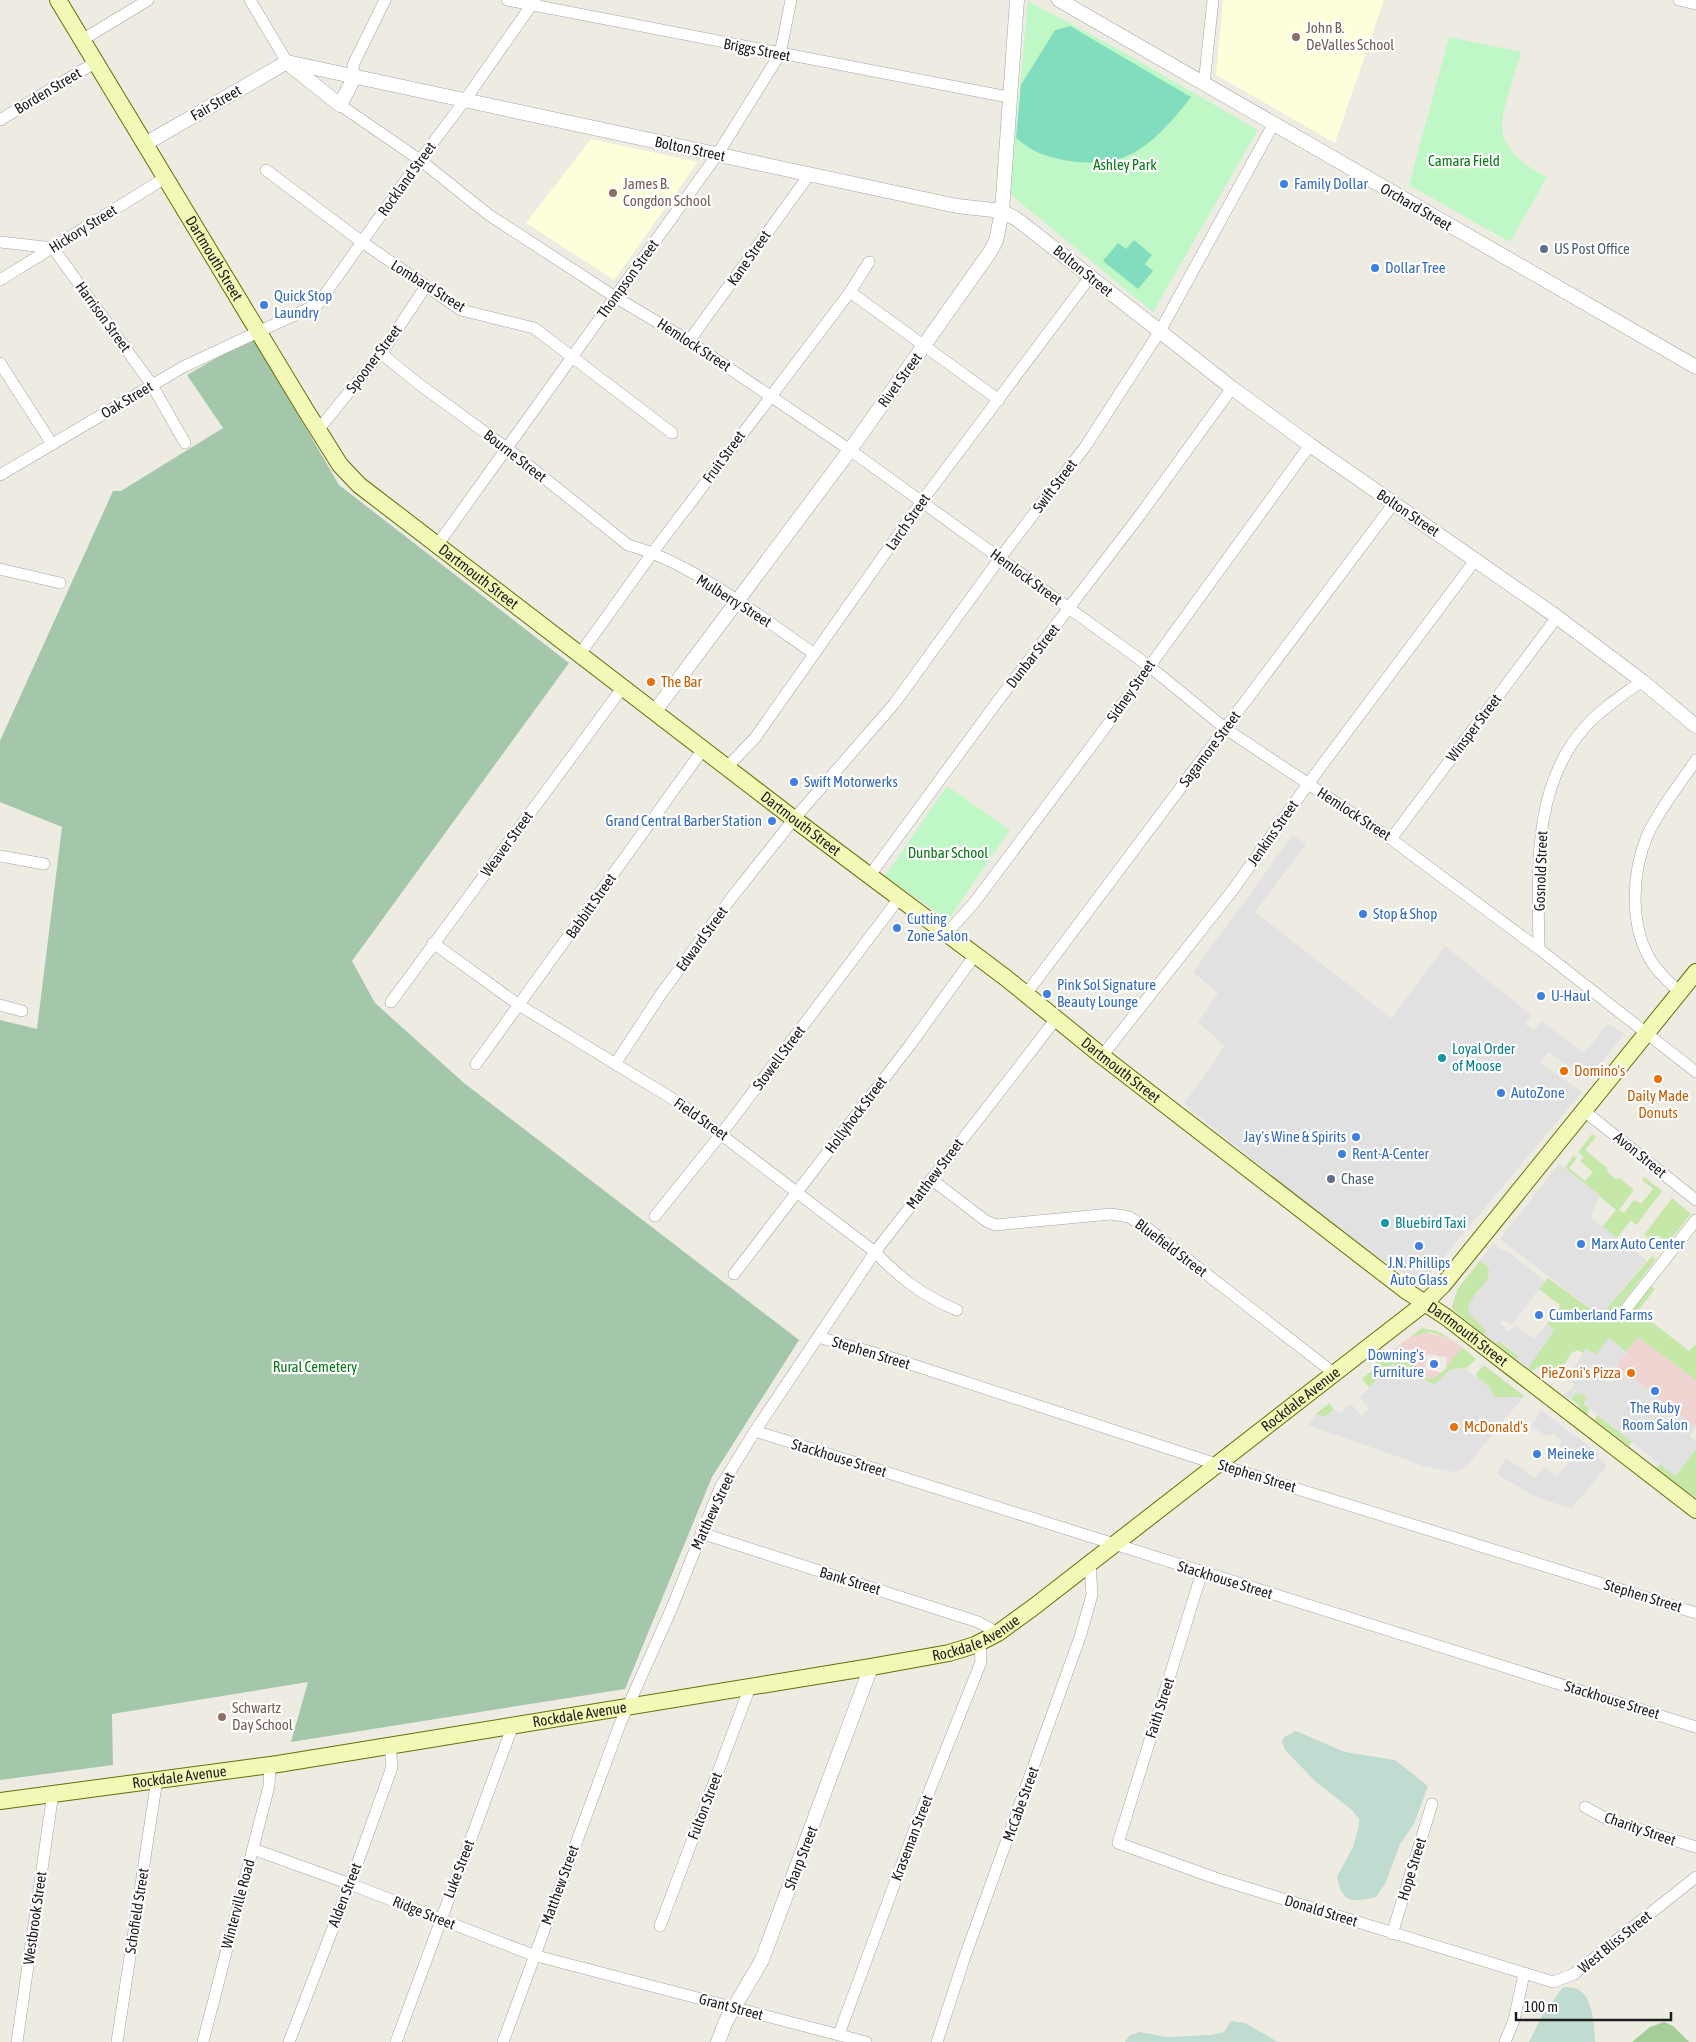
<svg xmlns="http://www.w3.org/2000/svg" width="1696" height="2042" viewBox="0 0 1696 2042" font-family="'Asap Condensed',sans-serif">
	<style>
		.commercial { fill: #efd4d2 }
		.education { fill: #fdffdb }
		.grass { fill: #c5e8a8 }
		.forest { fill: #a5cd98 }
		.wetland { fill: #c0dcd0 }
		.cemetery { fill: #a4c7ab }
		.park { fill: #bff8c6 }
		.pitch { fill: #81ddbd }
		.parking { fill: #e1e1e1 }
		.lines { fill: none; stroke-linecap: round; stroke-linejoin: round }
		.minor-casing { stroke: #a4a4a4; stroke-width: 12 }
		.tertiary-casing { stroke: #a4a4a4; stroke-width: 15 }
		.secondary-casing { stroke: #627206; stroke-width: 18 }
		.minor { stroke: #fff; stroke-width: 11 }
		.tertiary { stroke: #fff; stroke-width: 14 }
		.secondary { stroke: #f2f8b6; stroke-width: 16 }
		.education-dot { fill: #8d6e63; stroke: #fff; stroke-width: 2 }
		.shop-dot { fill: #3f7fe0; stroke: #fff; stroke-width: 2 }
		.service-dot { fill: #5c6f8a; stroke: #fff; stroke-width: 2 }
		.food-dot { fill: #e8710a; stroke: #fff; stroke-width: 2 }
		.culture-dot { fill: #0f9aa8; stroke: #fff; stroke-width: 2 }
		.labels { text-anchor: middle; stroke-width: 4.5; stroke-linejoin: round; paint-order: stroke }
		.education-label { font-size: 15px; fill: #785e54; stroke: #fff; text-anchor: start }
		.street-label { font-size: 15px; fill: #1d1d1d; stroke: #fff }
		.park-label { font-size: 15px; fill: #0c791a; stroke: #fff }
		.shop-label { font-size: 15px; fill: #366cbe; stroke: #fff; text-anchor: start }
		.service-label { font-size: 15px; fill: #4e5e75; stroke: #fff; text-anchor: start }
		.food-label { font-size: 15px; fill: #c56008; stroke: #fff; text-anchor: start }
		.culture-label { font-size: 15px; fill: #0d838f; stroke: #fff; text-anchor: start }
	</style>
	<rect width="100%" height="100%" fill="#eeebe3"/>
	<g class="commercial">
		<polygon points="1426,1332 1451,1339 1463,1348 1458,1352 1446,1371 1447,1357 1427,1354 1425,1369 1443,1373 1437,1378 1429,1379 1413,1365 1398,1357 1393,1350 1410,1337"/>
		<polygon points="1638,1337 1696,1380 1696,1427 1616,1366"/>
	</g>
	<g class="education">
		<polygon points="1223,0 1384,0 1335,143 1216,75"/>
		<polygon points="591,139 698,162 614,280 526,223"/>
	</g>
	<g class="grass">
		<polygon points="1592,1134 1596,1137 1585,1150 1607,1168 1608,1173 1616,1179 1620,1178 1634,1190 1619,1210 1624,1213 1634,1200 1641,1204 1653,1189 1642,1180 1644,1177 1662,1191 1638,1223 1636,1225 1631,1220 1617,1238 1602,1227 1616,1210 1565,1168 1573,1156 1577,1158 1569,1168 1585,1181 1593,1172 1580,1161 1584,1157 1578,1152"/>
		<polygon points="1672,1198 1691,1214 1668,1243 1658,1235 1652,1241 1644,1235"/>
		<polygon points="1652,1256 1656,1259 1618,1309 1626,1315 1650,1285 1655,1289 1638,1311 1689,1351 1696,1344 1696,1380 1638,1337 1626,1352 1609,1338 1596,1355 1586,1349 1583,1353 1578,1350 1571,1353 1564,1366 1557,1370 1538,1367 1532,1371 1528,1368 1554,1330 1547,1324 1561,1306 1539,1289 1548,1278 1600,1316"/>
		<path d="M1480,1261L1487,1265C1494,1277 1483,1285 1475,1294L1481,1326L1486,1330L1484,1335L1453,1310L1452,1306L1458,1288Z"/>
		<polygon points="1422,1328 1437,1331 1451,1339 1430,1332 1410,1337"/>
		<polygon points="1499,1341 1518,1356 1517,1360 1495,1343"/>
		<path d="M1463,1348L1476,1359L1468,1367L1450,1370L1434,1385C1414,1376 1404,1361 1380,1368L1376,1362L1393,1350L1398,1357L1413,1365L1429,1379C1447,1376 1449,1358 1463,1348Z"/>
		<polygon points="1484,1365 1524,1396 1523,1397 1494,1397 1489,1387 1478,1378 1476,1374"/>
		<polygon points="1374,1369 1380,1376 1369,1388 1362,1379"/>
		<polygon points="1577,1393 1585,1395 1586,1399 1584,1404 1589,1408 1587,1415 1578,1409 1579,1405 1572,1400 1572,1396"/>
		<polygon points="1329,1403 1334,1410 1324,1417 1316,1414"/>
		<polygon points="1597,1415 1632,1442 1629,1446 1595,1420"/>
		<polygon points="1696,1449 1696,1498 1655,1469 1660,1464 1675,1476"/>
	</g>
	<polygon class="forest" points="1664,2022 1673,2026 1689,2042 1632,2042 1650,2027"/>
	<g class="wetland">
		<path d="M1296,1731L1345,1752L1395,1760L1428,1786L1414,1824L1400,1844L1386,1882L1376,1897C1353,1903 1342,1903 1337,1877L1353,1847L1359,1826V1819L1353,1811L1315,1781L1285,1750L1282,1742L1284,1737Z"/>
		<path d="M1563,1987C1567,1987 1575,1987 1579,1990C1594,2000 1594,2026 1595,2042H1529L1542,2016Z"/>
		<polygon points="1231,2021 1245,2023 1278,2042 1125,2042 1130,2035 1140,2032 1167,2037 1211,2035 1224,2032"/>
	</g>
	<polygon class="cemetery" points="253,337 339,485 569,663 352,961 375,1003 464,1083 799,1340 712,1477 625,1689 291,1742 308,1682 112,1714 113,1765 0,1780 0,1020 37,1029 62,827 0,802 0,741 113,491 121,491 223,428 187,375"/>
	<g class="park">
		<polygon points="1028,1 1114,47 1258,130 1153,312 1010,194"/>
		<path d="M1449,37L1521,52C1517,69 1502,109 1502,124C1501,150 1527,167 1547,177L1510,242L1409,185Z"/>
		<polygon points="947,786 1010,830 948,920 885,876"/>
	</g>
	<g class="pitch">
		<path d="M1070,26L1191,97C1173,120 1149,150 1119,159C1096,166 1061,162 1039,153C1031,150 1023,143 1016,138L1021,85L1055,30Z"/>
		<polygon points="1134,240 1152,255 1145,264 1153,271 1138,289 1103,261 1118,243 1126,249"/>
	</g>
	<g class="parking">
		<polygon points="1293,835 1306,845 1255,912 1391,1018 1445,946 1531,1015 1525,1024 1534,1030 1541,1021 1584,1053 1608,1024 1624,1034 1588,1079 1548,1052 1540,1063 1582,1092 1425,1279 1412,1279 1342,1233 1184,1104 1225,1046 1198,1022 1218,993 1193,972"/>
		<polygon points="1559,1164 1600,1195 1591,1215 1592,1219 1647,1260 1600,1316 1500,1239"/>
		<polygon points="1494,1243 1498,1248 1509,1253 1545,1281 1512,1325 1503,1320 1500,1323 1508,1332 1516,1326 1535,1339 1547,1324 1554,1330 1528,1368 1517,1360 1518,1356 1505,1344 1499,1341 1495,1343 1484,1335 1486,1330 1468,1313 1469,1303 1490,1276 1488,1265 1480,1261"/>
		<polygon points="1609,1338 1626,1352 1616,1367 1696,1427 1689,1436 1696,1441 1696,1449 1675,1476 1584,1404 1586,1399 1585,1395 1577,1393 1569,1400 1562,1395 1572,1389 1574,1384 1568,1377 1586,1349 1596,1355"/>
		<polygon points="1393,1364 1418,1375 1434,1385 1450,1370 1464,1368 1489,1387 1494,1397 1523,1397 1466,1467 1455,1472 1427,1467 1308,1425 1316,1414 1324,1417 1335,1409 1339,1413 1351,1404 1361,1416 1369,1409 1360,1397 1378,1380 1380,1368"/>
		<polygon points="1541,1410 1599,1454 1598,1457 1607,1466 1571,1509 1534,1496 1497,1474 1506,1458 1535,1478 1544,1467 1556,1477 1571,1459 1578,1463 1581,1459 1580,1454 1573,1451 1568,1453 1559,1445 1562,1441 1553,1434 1546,1436 1532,1425"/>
	</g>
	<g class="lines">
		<g class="minor-casing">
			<g id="minor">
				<polyline points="250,0 287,62"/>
				<polyline points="507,0 1008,97"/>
				<polyline points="1679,0 1696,4"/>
				<polyline points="82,40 148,0"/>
				<polyline points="354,78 353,65 385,0"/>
				<polyline points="1204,84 1213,0"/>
				<polyline points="340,105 420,160 489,215 615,297 689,341 850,450 1149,666 1226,729 1391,839 1539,949 1696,1072"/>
				<polyline points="0,120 96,62"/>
				<polyline points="266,170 362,242 461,310 534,328 672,433"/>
				<polyline points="0,242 53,248 152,385 185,443"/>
				<polyline points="0,280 165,178"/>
				<polyline points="850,292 999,400"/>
				<polyline points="689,341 809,175"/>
				<path d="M381,353L416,382L508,449L628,545C691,562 759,616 813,653"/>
				<polyline points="0,363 52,444"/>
				<polyline points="318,430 385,348 426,286"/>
				<polyline points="0,475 183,367 318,304 420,160 465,100 535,0"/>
				<polyline points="438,544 717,155 780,54 791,0"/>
				<polyline points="0,569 60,583"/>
				<polyline points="580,654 653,552 850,292 869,262"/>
				<polyline points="728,766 755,738 922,501 1090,277"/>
				<polyline points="1391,839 1557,617"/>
				<polyline points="0,856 44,864"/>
				<polyline points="870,875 997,702 1140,515 1232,388"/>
				<polyline points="947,933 974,903 1102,732 1310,445"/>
				<path d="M433,943L519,1005L681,1104L875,1252C900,1278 923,1296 957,1310"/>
				<path d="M1539,949C1538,874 1531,786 1586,726C1602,708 1623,695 1642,681"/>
				<path d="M1679,992C1670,983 1660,974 1653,964C1629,928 1631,873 1648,834C1660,808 1680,784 1696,760"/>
				<polyline points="1026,994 1394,503"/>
				<polyline points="391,1002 623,687"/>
				<polyline points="0,1005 22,1011"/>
				<polyline points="1102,1056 1232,891 1308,784 1476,559"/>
				<polyline points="476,1064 704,748"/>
				<polyline points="615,1064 661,994 732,897 794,819 894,704 1000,558 1085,447 1160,331 1273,125"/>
				<polyline points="1583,1110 1696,1200"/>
				<polyline points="931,1179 986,1221 995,1225 1111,1214 1129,1217 1146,1227 1335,1374"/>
				<polyline points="655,1216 722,1133 900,897"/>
				<polyline points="734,1274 910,1045 975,955"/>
				<polyline points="1626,1309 1696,1220"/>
				<polyline points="818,1337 892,1358 1204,1460 1696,1613"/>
				<polyline points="755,1431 1696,1727"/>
				<polyline points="701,1533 978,1622 998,1633"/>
				<polyline points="1202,1572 1118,1843 1215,1878 1553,1982 1574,1974 1696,1877"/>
				<polyline points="1585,1807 1609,1820 1696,1847"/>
				<polyline points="253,1849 350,1884 533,1955 866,2042"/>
				<polyline points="660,1926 750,1687"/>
				<polyline points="1392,1934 1432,1804"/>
				<polyline points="839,2034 921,1812 981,1662 980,1643"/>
				<polyline points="17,2042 53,1793"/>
				<polyline points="117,2042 157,1779"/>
				<polyline points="203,2042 269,1786 270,1765"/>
				<polyline points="289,2042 350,1884 392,1767 390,1745"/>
				<polyline points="396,2042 513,1725"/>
				<polyline points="503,2042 620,1724 671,1610 720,1488 755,1431 875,1252 1056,1019"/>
				<polyline points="937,2042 964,1959 1080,1637 1092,1595 1090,1563"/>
				<polyline points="1505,2042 1514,2020 1524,1974"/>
			</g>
		</g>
		<g class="tertiary-casing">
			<g id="tertiary">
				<polyline points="1059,0 1696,367"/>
				<polyline points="291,66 340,105 354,78"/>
				<polyline points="145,144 287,62 957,206 1002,211 1018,220 1232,388 1310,445 1557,617 1642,681 1696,726"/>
				<polyline points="655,711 850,450 990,252 996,241 1002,211 1017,0"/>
				<polyline points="718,2042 726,2021 762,1960 871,1667"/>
			</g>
		</g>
		<g class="secondary-casing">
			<g id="secondary">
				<path id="s1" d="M58,0L305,409L340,465L359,485L794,819L1006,978L1102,1056L1405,1290L1446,1317L1696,1510"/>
				<path id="s2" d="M0,1801L278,1764L871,1667L949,1653L975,1645L998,1633L1035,1606L1425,1303L1443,1285L1696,972"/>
			</g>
		</g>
		<use href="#minor" class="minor"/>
		<use href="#tertiary" class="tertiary"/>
		<use href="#secondary" class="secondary"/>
	</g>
	<g class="education-dot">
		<circle cx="1296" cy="37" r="5"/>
		<circle cx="613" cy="193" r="5"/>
		<circle cx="222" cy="1717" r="5"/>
	</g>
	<g class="shop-dot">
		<circle cx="1284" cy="184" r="5"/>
		<circle cx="1375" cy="268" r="5"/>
		<circle cx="264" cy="305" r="5"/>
		<circle cx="794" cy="782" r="5"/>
		<circle cx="772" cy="821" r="5"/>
		<circle cx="1363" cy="914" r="5"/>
		<circle cx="897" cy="928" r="5"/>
		<circle cx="1047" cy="994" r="5"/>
		<circle cx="1541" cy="996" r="5"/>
		<circle cx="1501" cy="1093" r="5"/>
		<circle cx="1356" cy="1137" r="5"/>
		<circle cx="1342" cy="1154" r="5"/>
		<circle cx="1581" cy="1244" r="5"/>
		<circle cx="1419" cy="1246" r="5"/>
		<circle cx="1539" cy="1315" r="5"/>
		<circle cx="1434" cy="1364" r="5"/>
		<circle cx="1655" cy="1391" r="5"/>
		<circle cx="1537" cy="1454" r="5"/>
	</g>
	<g class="service-dot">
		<circle cx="1544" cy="249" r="5"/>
		<circle cx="1331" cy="1179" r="5"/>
	</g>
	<g class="food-dot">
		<circle cx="651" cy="682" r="5"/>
		<circle cx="1564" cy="1071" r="5"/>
		<circle cx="1658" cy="1079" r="5"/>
		<circle cx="1631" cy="1373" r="5"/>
		<circle cx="1454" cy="1427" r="5"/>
	</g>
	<g class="culture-dot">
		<circle cx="1442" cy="1058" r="5"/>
		<circle cx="1385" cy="1223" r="5"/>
	</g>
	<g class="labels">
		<g class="education-label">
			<text x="1306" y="33">John B.<tspan x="1306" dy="17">DeValles School</tspan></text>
			<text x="623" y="189">James B.<tspan x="623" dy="17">Congdon School</tspan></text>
			<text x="232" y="1713">Schwartz<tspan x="232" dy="17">Day School</tspan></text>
		</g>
		<g class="street-label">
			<text transform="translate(757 50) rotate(11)" y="5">Briggs Street</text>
			<text transform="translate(48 91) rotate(-31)" y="5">Borden Street</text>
			<text transform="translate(216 103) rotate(-30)" y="5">Fair Street</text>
			<text transform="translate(690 149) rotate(12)" y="5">Bolton Street</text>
			<text transform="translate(407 179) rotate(-54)" y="5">Rockland Street</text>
			<text transform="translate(1416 207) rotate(30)" y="5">Orchard Street</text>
			<text transform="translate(83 229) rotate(-32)" y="5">Hickory Street</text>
			<text transform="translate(749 258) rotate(-55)" y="5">Kane Street</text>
			<text dy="5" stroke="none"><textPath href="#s1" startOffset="302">Dartmouth Street</textPath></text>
			<text transform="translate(1083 271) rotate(39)" y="5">Bolton Street</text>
			<text transform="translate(628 279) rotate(-54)" y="5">Thompson Street</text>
			<text transform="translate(428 286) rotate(32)" y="5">Lombard Street</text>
			<text transform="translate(103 317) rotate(54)" y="5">Harrison Street</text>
			<text transform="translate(694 345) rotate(33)" y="5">Hemlock Street</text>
			<text transform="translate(374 359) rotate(-53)" y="5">Spooner Street</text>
			<text transform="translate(900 380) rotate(-54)" y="5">Rivet Street</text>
			<text transform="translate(127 400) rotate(-31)" y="5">Oak Street</text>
			<text transform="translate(515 456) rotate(38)" y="5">Bourne Street</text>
			<text transform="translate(724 457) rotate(-54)" y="5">Fruit Street</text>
			<text transform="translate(1055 486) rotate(-53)" y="5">Swift Street</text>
			<text transform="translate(1408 513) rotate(34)" y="5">Bolton Street</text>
			<text transform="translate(908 522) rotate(-55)" y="5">Larch Street</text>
			<text dy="5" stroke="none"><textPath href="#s1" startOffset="722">Dartmouth Street</textPath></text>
			<text transform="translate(1026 577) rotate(36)" y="5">Hemlock Street</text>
			<text transform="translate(734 601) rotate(32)" y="5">Mulberry Street</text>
			<text transform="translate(1033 656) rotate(-52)" y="5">Dunbar Street</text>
			<text transform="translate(1131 691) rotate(-55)" y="5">Sidney Street</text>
			<text transform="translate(1474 728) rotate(-53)" y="5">Winsper Street</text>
			<text transform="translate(1210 749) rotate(-53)" y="5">Sagamore Street</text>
			<text transform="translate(1354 814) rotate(33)" y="5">Hemlock Street</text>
			<text dy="5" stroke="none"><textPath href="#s1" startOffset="1128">Dartmouth Street</textPath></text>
			<text transform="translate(1273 833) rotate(-55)" y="5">Jenkins Street</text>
			<text transform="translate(507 844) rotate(-54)" y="5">Weaver Street</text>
			<text transform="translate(1541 871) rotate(-88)" y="5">Gosnold Street</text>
			<text transform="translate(591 906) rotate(-55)" y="5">Babbitt Street</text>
			<text transform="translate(702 939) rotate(-54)" y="5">Edward Street</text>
			<text transform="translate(779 1058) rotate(-53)" y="5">Stowell Street</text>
			<text dy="5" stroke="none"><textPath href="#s1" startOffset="1532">Dartmouth Street</textPath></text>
			<text transform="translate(856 1115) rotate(-53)" y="5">Hollyhock Street</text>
			<text transform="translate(701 1119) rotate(35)" y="5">Field Street</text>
			<text transform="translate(1640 1155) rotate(39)" y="5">Avon Street</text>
			<text transform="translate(935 1174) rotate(-53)" y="5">Matthew Street</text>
			<text transform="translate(1171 1248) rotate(37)" y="5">Bluefield Street</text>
			<text dy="5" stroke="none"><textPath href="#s1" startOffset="1968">Dartmouth Street</textPath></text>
			<text transform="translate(871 1353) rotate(17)" y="5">Stephen Street</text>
			<text dy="5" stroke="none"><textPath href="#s2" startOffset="1396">Rockdale Avenue</textPath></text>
			<text transform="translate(839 1458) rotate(17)" y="5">Stackhouse Street</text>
			<text transform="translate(1257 1476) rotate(17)" y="5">Stephen Street</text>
			<text transform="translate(713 1511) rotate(-65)" y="5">Matthew Street</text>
			<text transform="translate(1225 1580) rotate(17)" y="5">Stackhouse Street</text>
			<text transform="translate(850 1581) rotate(17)" y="5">Bank Street</text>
			<text transform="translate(1643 1596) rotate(17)" y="5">Stephen Street</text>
			<text dy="5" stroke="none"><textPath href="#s2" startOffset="991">Rockdale Avenue</textPath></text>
			<text transform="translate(1612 1700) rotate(17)" y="5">Stackhouse Street</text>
			<text transform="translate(1160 1708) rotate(-72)" y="5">Faith Street</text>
			<text dy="5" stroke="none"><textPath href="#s2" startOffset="586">Rockdale Avenue</textPath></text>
			<text dy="5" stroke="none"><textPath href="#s2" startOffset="181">Rockdale Avenue</textPath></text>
			<text transform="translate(1021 1804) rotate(-70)" y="5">McCabe Street</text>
			<text transform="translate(705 1806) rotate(-69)" y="5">Fulton Street</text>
			<text transform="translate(1640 1829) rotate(19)" y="5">Charity Street</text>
			<text transform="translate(912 1838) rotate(-69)" y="5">Kraseman Street</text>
			<text transform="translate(801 1858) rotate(-69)" y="5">Sharp Street</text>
			<text transform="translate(459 1869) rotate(-69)" y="5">Luke Street</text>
			<text transform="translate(1412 1869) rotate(-73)" y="5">Hope Street</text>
			<text transform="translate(560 1885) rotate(-70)" y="5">Matthew Street</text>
			<text transform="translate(345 1895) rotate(-69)" y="5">Alden Street</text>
			<text transform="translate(238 1904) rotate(-75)" y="5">Winterville Road</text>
			<text transform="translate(137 1911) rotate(-81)" y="5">Schofield Street</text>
			<text transform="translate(1321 1911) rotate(17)" y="5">Donald Street</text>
			<text transform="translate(424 1913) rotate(22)" y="5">Ridge Street</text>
			<text transform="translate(35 1918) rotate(-82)" y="5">Westbrook Street</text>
			<text transform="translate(1615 1942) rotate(-39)" y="5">West Bliss Street</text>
			<text transform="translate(731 2007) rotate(15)" y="5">Grant Street</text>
		</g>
		<g class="park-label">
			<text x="1464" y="166">Camara Field</text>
			<text x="1125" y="170">Ashley Park</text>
			<text x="948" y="858">Dunbar School</text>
			<text x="315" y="1372">Rural Cemetery</text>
		</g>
		<g class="shop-label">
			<text x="1294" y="189">Family Dollar</text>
			<text x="1385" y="273">Dollar Tree</text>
			<text x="274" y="301">Quick Stop<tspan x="274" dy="17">Laundry</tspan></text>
			<text x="804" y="787">Swift Motorwerks</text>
			<text x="762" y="826" text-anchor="end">Grand Central Barber Station</text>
			<text x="1373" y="919">Stop &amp; Shop</text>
			<text x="907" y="924">Cutting<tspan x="907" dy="17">Zone Salon</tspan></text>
			<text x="1057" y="990">Pink Sol Signature<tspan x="1057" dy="17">Beauty Lounge</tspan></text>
			<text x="1551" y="1001">U-Haul</text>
			<text x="1511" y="1098">AutoZone</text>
			<text x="1346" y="1142" text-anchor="end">Jay's Wine &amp; Spirits</text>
			<text x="1352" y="1159">Rent-A-Center</text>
			<text x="1591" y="1249">Marx Auto Center</text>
			<text x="1419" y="1268" text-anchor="middle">J.N. Phillips<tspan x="1419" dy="17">Auto Glass</tspan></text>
			<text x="1549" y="1320">Cumberland Farms</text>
			<text x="1424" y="1360" text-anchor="end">Downing's<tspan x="1424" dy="17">Furniture</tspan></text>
			<text x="1655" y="1413" text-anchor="middle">The Ruby<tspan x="1655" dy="17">Room Salon</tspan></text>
			<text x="1547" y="1459">Meineke</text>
		</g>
		<g class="service-label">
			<text x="1554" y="254">US Post Office</text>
			<text x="1341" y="1184">Chase</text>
		</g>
		<g class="food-label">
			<text x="661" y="687">The Bar</text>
			<text x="1574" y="1076">Domino's</text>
			<text x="1658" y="1101" text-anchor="middle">Daily Made<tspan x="1658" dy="17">Donuts</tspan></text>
			<text x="1621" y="1378" text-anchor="end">PieZoni's Pizza</text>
			<text x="1464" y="1432">McDonald's</text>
		</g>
		<g class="culture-label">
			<text x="1452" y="1054">Loyal Order<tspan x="1452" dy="17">of Moose</tspan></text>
			<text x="1395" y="1228">Bluebird Taxi</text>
		</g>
	</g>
	<path d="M1516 2012v8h155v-8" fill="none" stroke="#1d1d1d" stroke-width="2.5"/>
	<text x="1524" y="2012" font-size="15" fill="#1d1d1d" stroke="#ffffff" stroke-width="4" paint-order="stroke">100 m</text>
</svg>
